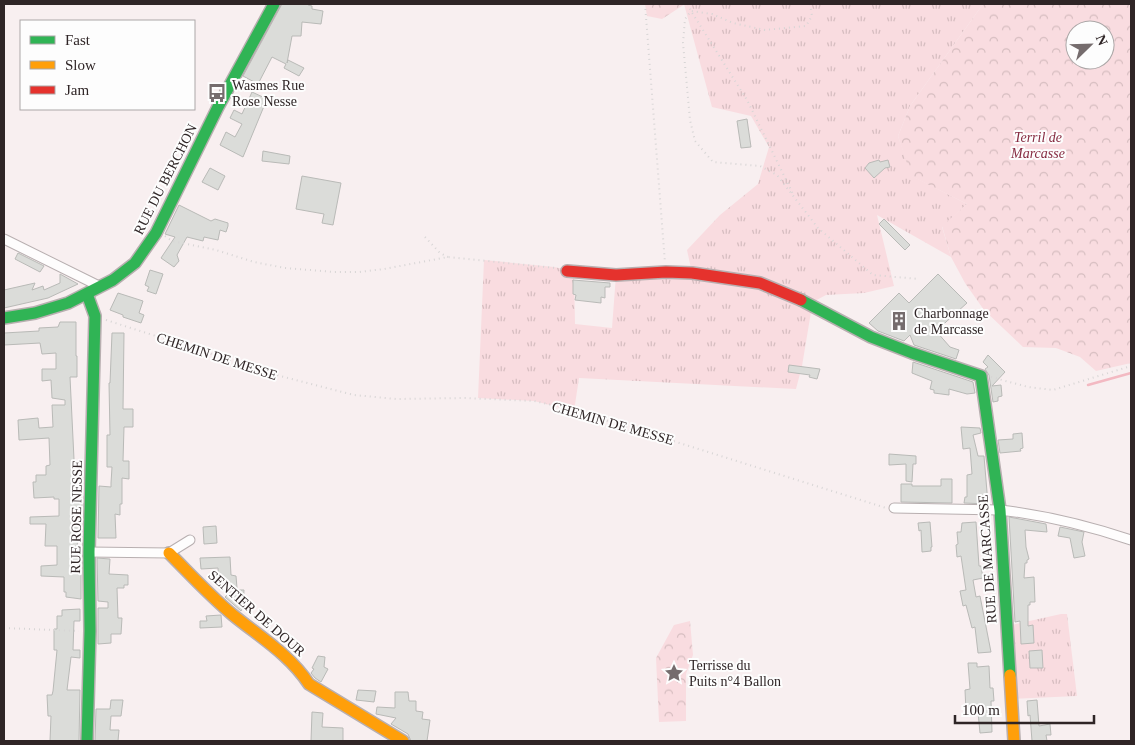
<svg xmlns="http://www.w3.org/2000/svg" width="1135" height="745" viewBox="0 0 1135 745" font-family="Georgia,serif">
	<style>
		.grass { fill: url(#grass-tufts) }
		.forest { fill: url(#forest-crowns); fill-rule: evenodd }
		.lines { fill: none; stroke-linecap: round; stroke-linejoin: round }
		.stream { stroke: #f3b9c2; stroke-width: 2.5 }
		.building { fill: #dbdcd9; stroke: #b9bab7 }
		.street-casing { stroke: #b8afb0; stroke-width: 11 }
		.fast-casing { stroke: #b8afb0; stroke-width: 14 }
		.slow-casing { stroke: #b8afb0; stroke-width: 14 }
		.jam-casing { stroke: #b8afb0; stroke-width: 14 }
		.path { stroke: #d7d5d5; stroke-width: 2; stroke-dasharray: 1 4; stroke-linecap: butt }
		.street { stroke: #fefdfd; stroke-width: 9 }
		.fast { stroke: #30b455; stroke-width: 11 }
		.slow { stroke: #ff9f0a; stroke-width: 11 }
		.jam { stroke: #e5322d; stroke-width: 11 }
		.labels { text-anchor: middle; stroke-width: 4; stroke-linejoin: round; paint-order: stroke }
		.poi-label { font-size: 14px; fill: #2f2526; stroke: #fdfdfd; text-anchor: start }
		.park-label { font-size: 14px; font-style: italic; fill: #862b41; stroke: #fdfdfd }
		.street-label { font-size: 14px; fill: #2f2526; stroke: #fdfdfd }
	</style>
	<defs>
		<pattern id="grass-tufts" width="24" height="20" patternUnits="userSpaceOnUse" patternTransform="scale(1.25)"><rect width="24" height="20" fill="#f9dce0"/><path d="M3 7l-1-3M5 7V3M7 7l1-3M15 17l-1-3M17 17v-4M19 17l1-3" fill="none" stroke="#d6bdc0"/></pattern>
		<pattern id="forest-crowns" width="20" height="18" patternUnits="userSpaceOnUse" patternTransform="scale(1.25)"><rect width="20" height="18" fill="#f9dce0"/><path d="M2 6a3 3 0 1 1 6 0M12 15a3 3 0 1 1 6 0" fill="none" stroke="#d6bdc0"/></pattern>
	</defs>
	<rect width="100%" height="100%" fill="#f8eff0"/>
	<g class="grass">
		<polygon points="684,4 983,4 910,106 898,136 912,176 967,204 942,227 951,257 877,215 894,286 864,293 826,295 809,304 812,306 802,366 796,389 579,378 574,411 534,401 478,398 484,260 554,267 574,271 575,324 612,328 616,275 692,273 687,250 720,215 758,184 769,147 751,116 712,107"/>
		<polygon points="1061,614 1067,614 1077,696 1011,699 1007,626"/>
	</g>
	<g class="forest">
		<polygon points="645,4 685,4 662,19 647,16"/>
		<path d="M983,4H1131V363L1096,371L1080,357L1056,348L1023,347L984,310L965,283L951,257L942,226L967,204L911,176L898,136L910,106ZM1075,30H1105V60H1075Z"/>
		<polygon points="690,621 693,655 686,674 686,721 659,722 656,658 674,625"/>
	</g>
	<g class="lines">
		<polyline class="stream" points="1088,385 1131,373"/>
	</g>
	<g class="building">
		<polygon points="282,4 308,4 308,5 312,6 312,9 323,11 321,24 302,22 301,36 292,36 287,63 288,60 304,68 299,76 284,68 286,64 272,57 258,84 243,76"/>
		<polygon points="252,92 267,99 243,157 220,145 226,132 235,137 242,124 230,118 234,110 242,114"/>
		<polygon points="747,119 751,147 741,148 737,121"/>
		<polygon points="263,151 290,156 289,164 262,161"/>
		<polygon points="879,160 880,162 888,160 890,167 885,168 874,178 865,168 869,163"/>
		<polygon points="210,168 225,176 218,190 202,182"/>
		<polygon points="302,176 341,183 333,225 322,223 324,214 296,209"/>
		<polygon points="179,205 211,221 215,219 228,223 228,226 226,232 220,230 218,240 204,237 203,241 187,237 177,255 179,261 174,267 161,258 175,237 165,234"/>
		<polygon points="884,219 910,245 905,250 879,224"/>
		<polygon points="18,253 44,266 40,272 15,259"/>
		<polygon points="150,270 163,274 156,294 147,291 149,287 145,285"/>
		<polygon points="60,274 78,284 48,298 4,308 4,290 35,283 32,290 43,286 44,290 60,283"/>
		<polygon points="938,274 967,303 936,331 950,347 959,350 956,359 914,345 910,335 904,341 878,331 869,323 899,293 909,303"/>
		<polygon points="573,280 610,283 610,287 605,287 605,298 601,297 601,303 575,300 576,295 573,294"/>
		<polygon points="118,293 143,301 139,313 144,315 141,323 123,317 123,315 110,310"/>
		<polygon points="60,322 76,322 76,356 77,356 77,377 70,377 75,480 81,480 81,502 82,502 81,537 77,537 78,557 81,557 81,599 66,597 66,592 64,592 64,577 41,576 41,566 57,565 57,546 45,546 46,524 30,524 30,517 59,516 59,499 54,499 54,497 34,498 33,482 36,482 36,475 46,475 46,466 50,465 49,438 19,440 18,420 38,418 39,428 53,427 52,405 65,405 65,400 52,398 51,380 42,381 42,369 56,369 56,353 42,354 40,343 4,345 4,333 39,331 39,328 58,327"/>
		<polygon points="112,333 124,333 123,409 133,409 133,427 124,427 123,461 129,461 129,479 122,478 122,504 120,504 120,515 115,514 116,538 98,538 99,486 111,487 111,483 112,467 107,467 107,435 110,435 109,383 110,383"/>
		<polygon points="988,355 1005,372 992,386 1001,385 1002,396 998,397 998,401 993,402 989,375 985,369 988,367 983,362"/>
		<polygon points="913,362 973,382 975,393 967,394 949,389 949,395 934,393 934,390 930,389 932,381 912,373"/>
		<polygon points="789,365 820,369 817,379 809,377 810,375 788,372"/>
		<polygon points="961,427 980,428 981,433 973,435 978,456 984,456 988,504 964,503 965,497 967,497 967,475 972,474 970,448 963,449"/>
		<polygon points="1022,433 1023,448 1020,449 1021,451 1000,453 998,440 1013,439 1013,434"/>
		<polygon points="889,454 916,456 916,464 913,464 912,482 906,481 906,464 889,465"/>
		<polygon points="941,479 952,479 952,503 901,502 901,484 912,484 912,486 941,486"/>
		<polygon points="1009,517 1046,524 1047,532 1025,530 1026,547 1029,559 1027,560 1027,563 1025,563 1024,578 1034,577 1035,602 1030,602 1030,605 1028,605 1028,626 1033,625 1034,643 1021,644 1020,621 1015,622"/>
		<polygon points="930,522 932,547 931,547 931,551 922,552 921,530 919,531 918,523"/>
		<polygon points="976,522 979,566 981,566 983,578 973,580 976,597 980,596 991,652 978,653 975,627 972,628 966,605 963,606 960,591 966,590 961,556 957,557 956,545 958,544 957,532 961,532 962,523"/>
		<polygon points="216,526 217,543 204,544 203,527"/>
		<polygon points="1060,527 1084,532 1082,542 1085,556 1074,558 1070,538 1058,536"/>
		<polygon points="230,557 231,575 236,576 237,588 219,589 218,568 201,569 200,558"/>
		<polygon points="97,558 110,559 109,574 128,575 128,585 124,585 124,588 117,588 118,618 122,618 121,634 111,634 111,643 98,644 98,608 108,608 108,602 98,601"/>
		<polygon points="233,590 244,590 243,608 241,611 225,597"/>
		<polygon points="80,609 80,621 74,621 73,650 80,650 80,658 71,657 67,690 80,690 79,741 50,741 51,716 48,716 47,695 52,695 53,691 57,650 54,650 54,629 57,629 57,616 62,616 62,610"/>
		<polygon points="206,616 221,615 222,627 200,628 200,621 207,621"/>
		<polygon points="1042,650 1043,668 1030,668 1029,651"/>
		<polygon points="318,656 325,657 324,667 328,669 321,682 315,678 311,673 314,669 312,668"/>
		<polygon points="968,663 977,663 977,667 989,666 990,688 993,688 994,701 991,701 992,732 980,733 978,712 966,712 965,690 970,689"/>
		<polygon points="358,690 376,691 374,702 356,700"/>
		<polygon points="395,692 408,692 409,701 416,701 416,711 423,712 422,719 430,720 427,741 411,741 408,734 391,724 396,718 376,714 377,707 395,708"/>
		<polygon points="111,700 123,700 121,716 111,716 110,730 119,730 118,741 95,741 96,709 110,709"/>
		<polygon points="1037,700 1039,726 1050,724 1051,735 1046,735 1047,741 1032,741 1030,715 1028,716 1027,701"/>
		<polygon points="312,712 323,713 322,727 343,728 343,741 311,741"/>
	</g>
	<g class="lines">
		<g class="street-casing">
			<g id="street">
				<polyline points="4,239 101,287"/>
				<path d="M894,508L1000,510C1044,515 1089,526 1131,540"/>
				<polyline points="89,552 169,553 190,540"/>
			</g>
		</g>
		<g class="fast-casing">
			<g id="fast">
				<polyline points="87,294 95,316 89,552 90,631 87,741"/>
				<polyline points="801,300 871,337 912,353 981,376 1000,510 1010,675"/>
				<polyline points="4,318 35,313 68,303 113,280 135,263 156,233 218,107 274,4"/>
			</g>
		</g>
		<g class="slow-casing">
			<g id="slow">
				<path d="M169,553C190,574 210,596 233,615C260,637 289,654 309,684L403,741"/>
				<polyline points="1010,675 1014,741"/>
			</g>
		</g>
		<g class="jam-casing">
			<polyline id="jam" points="567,271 616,275 666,272 692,273 760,283 801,300"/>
		</g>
		<g class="path">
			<polyline points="645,4 665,263"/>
			<polyline points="688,4 691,11 747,100 793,194"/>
			<polyline points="810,4 812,16 806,26 765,30 733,23 712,14 691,11 685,19 683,43 690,120 695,141 713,162 760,166 777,175 818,228 873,275 919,279"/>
			<polyline points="165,236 172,241 216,250 254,262 285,268 334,272 359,272 384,269 448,257 556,268"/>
			<polyline points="425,237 440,253 448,257"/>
			<polyline points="106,320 280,376 354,395 396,399 465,398 534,401 557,406 635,429 886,508"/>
			<polyline points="991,377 1028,387 1053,390 1131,366"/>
			<polyline points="4,628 79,631"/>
		</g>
		<use href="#street" class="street"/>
		<use href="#fast" class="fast"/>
		<use href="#slow" class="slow"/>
		<use href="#jam" class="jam"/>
	</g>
	<defs>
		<g id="bus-bare" transform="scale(1.5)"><path d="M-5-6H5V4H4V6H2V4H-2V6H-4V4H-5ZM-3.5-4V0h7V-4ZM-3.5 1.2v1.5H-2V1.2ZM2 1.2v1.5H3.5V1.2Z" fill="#756c6d" stroke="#fdfdfd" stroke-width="2.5" paint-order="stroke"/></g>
		<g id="building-bare" transform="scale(1.5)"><path d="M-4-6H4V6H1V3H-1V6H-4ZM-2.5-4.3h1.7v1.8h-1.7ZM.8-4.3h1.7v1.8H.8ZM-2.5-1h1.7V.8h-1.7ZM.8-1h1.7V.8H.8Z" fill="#756c6d" stroke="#fdfdfd" stroke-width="2.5" paint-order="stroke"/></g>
		<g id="sight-bare" transform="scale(1.5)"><path d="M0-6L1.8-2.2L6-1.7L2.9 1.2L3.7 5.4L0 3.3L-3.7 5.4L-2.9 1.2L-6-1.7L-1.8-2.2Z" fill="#756c6d" stroke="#fdfdfd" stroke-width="2.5" paint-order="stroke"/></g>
	</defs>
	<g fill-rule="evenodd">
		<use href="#bus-bare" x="217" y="93"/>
		<use href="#building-bare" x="899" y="321"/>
		<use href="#sight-bare" x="674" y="673"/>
	</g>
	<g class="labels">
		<g class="poi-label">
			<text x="232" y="90">Wasmes Rue<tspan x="232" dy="16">Rose Nesse</tspan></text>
			<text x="914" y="318">Charbonnage<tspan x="914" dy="16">de Marcasse</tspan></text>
			<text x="689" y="670">Terrisse du<tspan x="689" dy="16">Puits n°4 Ballon</tspan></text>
		</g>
		<g class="park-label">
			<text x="1038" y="142">Terril de<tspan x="1038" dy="16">Marcasse</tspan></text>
		</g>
		<g class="street-label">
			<text transform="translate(165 179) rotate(-63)" y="5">RUE DU BERCHON</text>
			<text transform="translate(217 356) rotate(18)" y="5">CHEMIN DE MESSE</text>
			<text transform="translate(613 423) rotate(16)" y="5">CHEMIN DE MESSE</text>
			<text transform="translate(76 517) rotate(-89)" y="5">RUE ROSE NESSE</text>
			<text transform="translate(987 559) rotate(-94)" y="5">RUE DE MARCASSE</text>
			<text transform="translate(257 613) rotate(41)" y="5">SENTIER DE DOUR</text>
		</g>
	</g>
	<rect width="1135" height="745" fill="none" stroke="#2f2526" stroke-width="10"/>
	<rect x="20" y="20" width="175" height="90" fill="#fdfdfd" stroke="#aba7a7"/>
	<rect x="30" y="36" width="25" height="8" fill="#30b455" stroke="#aba7a7"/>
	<text x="65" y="45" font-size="15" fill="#2f2526">Fast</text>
	<rect x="30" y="61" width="25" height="8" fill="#ff9f0a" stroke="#aba7a7"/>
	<text x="65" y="70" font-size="15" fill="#2f2526">Slow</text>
	<rect x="30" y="86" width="25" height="8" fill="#e5322d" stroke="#aba7a7"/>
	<text x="65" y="95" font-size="15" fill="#2f2526">Jam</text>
	<g transform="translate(1090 45) rotate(67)"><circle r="24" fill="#fdfdfd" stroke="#aba7a7"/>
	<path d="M0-4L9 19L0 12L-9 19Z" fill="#756c6d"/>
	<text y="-8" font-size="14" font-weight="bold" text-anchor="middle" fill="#2f2526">N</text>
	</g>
	<path d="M955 715v8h139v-8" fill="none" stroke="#2f2526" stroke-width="2.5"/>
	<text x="962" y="715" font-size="15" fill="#2f2526" stroke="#fdfdfd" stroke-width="4" paint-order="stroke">100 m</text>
</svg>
